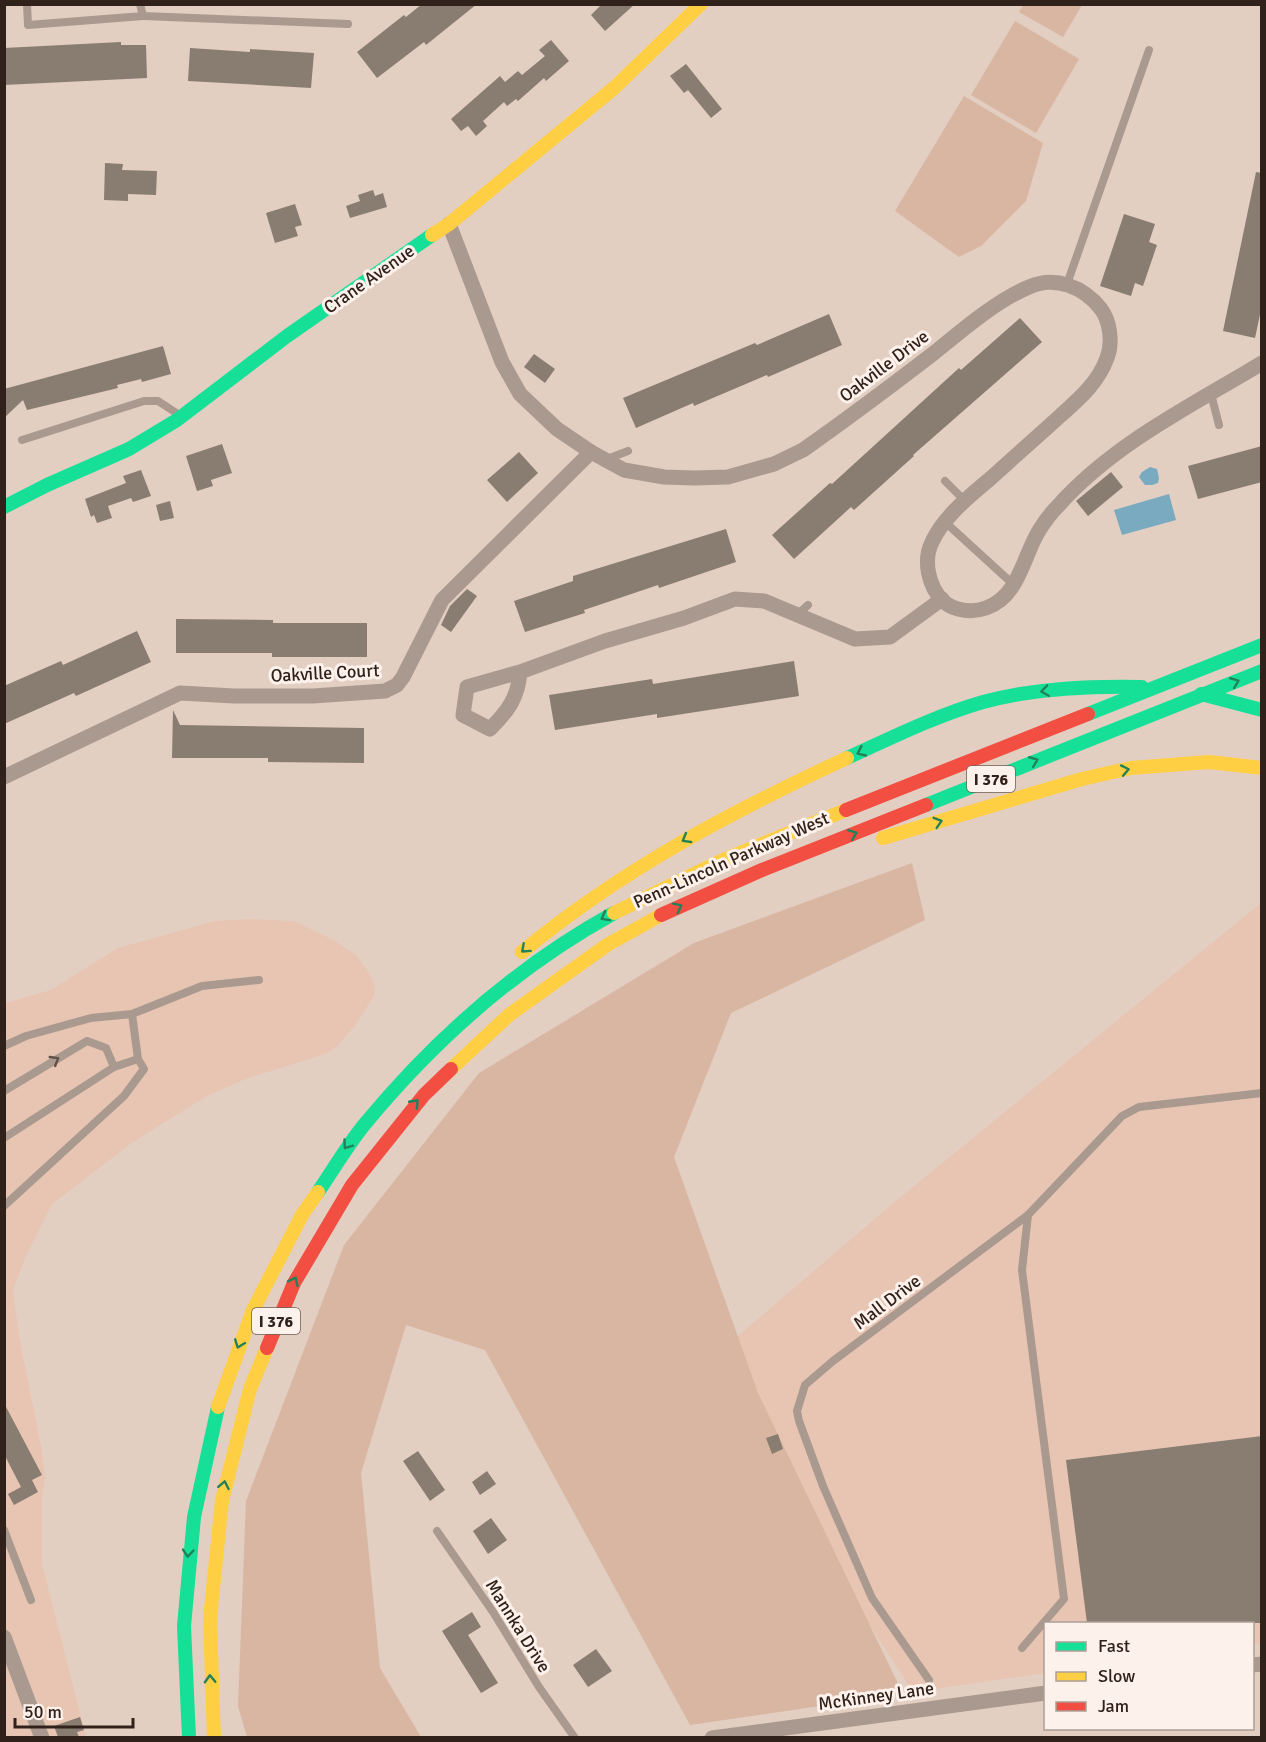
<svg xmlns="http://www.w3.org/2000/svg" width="1266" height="1742" viewBox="0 0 1266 1742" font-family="Signika,sans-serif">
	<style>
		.built { fill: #e7c5b2 }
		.green { fill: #d8b6a2 }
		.water { fill: #79aac0 }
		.building { fill: #897c71 }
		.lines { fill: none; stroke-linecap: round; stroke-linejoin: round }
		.lane { stroke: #aa998f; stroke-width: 8 }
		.street { stroke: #aa998f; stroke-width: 15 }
		.fast { stroke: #16e098; stroke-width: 14 }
		.slow { stroke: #ffcf43; stroke-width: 14 }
		.jam { stroke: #f24e42; stroke-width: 14 }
		.oneway { stroke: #238159 }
		.oneway2 { stroke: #615249 }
		.labels { text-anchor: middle; stroke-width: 6; stroke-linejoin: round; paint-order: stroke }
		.shield { fill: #fdf1eb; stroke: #6e6059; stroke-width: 1.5 }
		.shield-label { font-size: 16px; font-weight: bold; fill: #30221a }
		.street-label { font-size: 18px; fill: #30221a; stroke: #fdf1eb }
	</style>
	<rect width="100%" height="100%" fill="#e3cec2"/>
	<g class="built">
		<polygon points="1261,903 1261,1643 1253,1644 1252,1624 1046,1624 1045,1673 913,1692 703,1366 891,1205"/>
		<polygon points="248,919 294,921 333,940 356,955 369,973 375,987 374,996 354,1027 336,1047 325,1054 248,1078 205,1097 133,1142 52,1204 25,1258 13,1290 19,1336 42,1451 45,1477 42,1500 42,1564 86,1737 5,1738 5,1003 51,990 118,948 215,921"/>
	</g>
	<g class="green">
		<polygon points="1024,4 1082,4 1082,5 1063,37 1019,12"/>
		<polygon points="1015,21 1079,59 1036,133 971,95"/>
		<polygon points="964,96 1043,143 1026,201 981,246 959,257 895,211"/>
		<polygon points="912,863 925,920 731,1013 674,1157 758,1393 903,1694 690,1725 485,1350 406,1325 361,1473 380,1668 421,1737 247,1737 238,1706 246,1501 344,1245 479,1073 694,943"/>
	</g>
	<g class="water">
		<polygon points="1150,467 1157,469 1159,478 1158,483 1152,485 1145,485 1139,477 1142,472"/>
		<polygon points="1169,494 1176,520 1122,535 1114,510"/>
	</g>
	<g class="building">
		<polygon points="422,4 477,4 426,45 424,42 377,78 357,52 404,15 406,17"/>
		<polygon points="602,4 635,4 605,31 591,15"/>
		<polygon points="551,40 569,61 546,81 544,78 518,101 516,99 507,106 504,102 483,121 487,126 476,136 468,126 461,131 451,119 500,76 505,82 518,71 522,75 545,56 539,50"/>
		<polygon points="121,42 121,45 146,45 147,78 4,85 4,48"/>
		<polygon points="190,48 250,52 250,49 314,53 311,88 188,81"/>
		<polygon points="686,64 722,109 711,118 688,90 684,93 670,76"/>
		<polygon points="105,163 123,164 122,170 157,171 156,195 128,194 128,201 104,200"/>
		<polygon points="1256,172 1262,173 1262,305 1255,338 1223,331"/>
		<polygon points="373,190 375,196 383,193 387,207 350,218 346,206 360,201 358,195"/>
		<polygon points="295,204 302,225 295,227 298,236 275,243 266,213"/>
		<polygon points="1124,214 1155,224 1149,242 1157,245 1143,286 1135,283 1131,296 1100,286"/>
		<polygon points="829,314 842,345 768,377 767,375 694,406 693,403 636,428 623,398 755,343 757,345"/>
		<polygon points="1020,318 1042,342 913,455 914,456 854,510 851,507 794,559 772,535 830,483 832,484 959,368 961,370"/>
		<polygon points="163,346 171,374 142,382 141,379 117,385 118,388 27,410 23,400 4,418 4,389"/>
		<polygon points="534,354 555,369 545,383 524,367"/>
		<polygon points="222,444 232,473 211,480 213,486 197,491 186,456"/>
		<polygon points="1262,446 1262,482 1198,499 1188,466"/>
		<polygon points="519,452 538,473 507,502 487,480"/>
		<polygon points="141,470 151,496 133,502 131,498 108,506 112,518 97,523 94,515 91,517 85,499 126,483 123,476"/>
		<polygon points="1111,472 1123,487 1088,516 1076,501"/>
		<polygon points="170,501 174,518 160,521 156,505"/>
		<polygon points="726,529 736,562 659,588 658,585 584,610 585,613 525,632 514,601 573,581 573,576"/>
		<polygon points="467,589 477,596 451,632 441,625 450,606"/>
		<polygon points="176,619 273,620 273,623 367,623 367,657 272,657 272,653 176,653"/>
		<polygon points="137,631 151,662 76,696 74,693 4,724 4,686 61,661 63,665"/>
		<polygon points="794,661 799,696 657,718 657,714 555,730 549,695 652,679 653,684"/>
		<polygon points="173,710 180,725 364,728 364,763 268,762 268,758 172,758"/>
		<polygon points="4,1403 42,1475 32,1480 38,1492 14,1505 8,1494 21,1487 4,1454"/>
		<polygon points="778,1434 783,1449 772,1454 766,1438"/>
		<polygon points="1262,1436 1262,1623 1087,1623 1066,1460"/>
		<polygon points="418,1451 445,1490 430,1501 403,1461"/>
		<polygon points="487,1471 496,1484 480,1495 472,1482"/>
		<polygon points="491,1518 507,1540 488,1554 473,1531"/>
		<polygon points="472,1612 481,1627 468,1635 498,1683 481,1693 442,1631"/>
		<polygon points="596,1649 612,1671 588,1687 573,1665"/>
		<polygon points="80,1717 84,1730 77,1732 79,1737 58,1737 54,1726"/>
	</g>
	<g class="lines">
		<g class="lane">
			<polyline points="27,4 28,25 143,16 140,4"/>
			<polyline points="143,16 348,24"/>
			<polyline points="1067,284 1149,50"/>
			<polyline points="1211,394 1219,425"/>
			<polyline points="22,440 144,401 158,401 181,416"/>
			<polyline points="607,459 628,451"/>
			<polyline points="945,481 965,501"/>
			<polyline points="945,522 1014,585"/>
			<polyline points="797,615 808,605"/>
			<polyline points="4,1046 26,1036 91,1018 132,1014 202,986 259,980"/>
			<polyline points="114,1067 138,1059"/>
			<polyline points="4,1091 87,1041 106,1048 114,1067 4,1138"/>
			<polyline points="4,1206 124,1096 144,1069 138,1059 132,1014"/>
			<polyline points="4,1530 31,1600"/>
			<polyline points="437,1531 493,1612 539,1687 575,1738"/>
			<polyline points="1022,1648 1064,1599 1022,1270 1028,1215"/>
			<polyline points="929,1680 872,1598 823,1486 799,1421 797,1411 805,1385 833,1361 1028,1215 1122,1116 1139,1107 1262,1093"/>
		</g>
		<g class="street">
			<path d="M449,224L502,362L520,394L557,429L591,452L624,470L664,477L694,478L728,477L774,464L803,450C847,419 891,386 934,353C961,331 997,300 1029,287C1055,275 1084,287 1101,309C1110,321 1113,343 1107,358C1098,383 1079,399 1060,416C1037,437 1014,457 991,478C970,496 944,516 932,542C923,560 928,586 943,601C954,611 972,613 986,608C1020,596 1023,555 1040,529C1045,521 1051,513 1058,506C1113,444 1191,406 1262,363"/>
			<path d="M520,672C518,698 508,711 490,729L463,715L467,687L520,672L605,641L684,618L735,599L764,601L855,639L890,637L942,599"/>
			<polyline points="4,777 180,693 234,696 313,696 385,691 397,685 403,677 442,600 591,452"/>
			<polyline points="4,1637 42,1738"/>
			<polyline points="1252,1665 1262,1664"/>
			<polyline points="712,1738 1046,1693"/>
		</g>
		<g class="fast">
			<polyline points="4,507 47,485 129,449 177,420 287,336 432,235"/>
			<polyline points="1201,694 1262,710"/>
			<polyline points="1088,714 1262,645"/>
			<path d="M847,758C891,738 935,716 983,702C1034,688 1089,686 1142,687"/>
			<polyline points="926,805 1262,671"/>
			<path d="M318,1192C333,1170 347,1146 364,1125C434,1040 518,966 614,913"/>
			<polyline points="189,1738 184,1626 194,1517 218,1407"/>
		</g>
		<g class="slow">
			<polyline points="432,235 449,224 614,88 701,4"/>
			<polyline points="883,838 1082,779 1131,768 1209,762 1262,768"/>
			<polyline points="614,913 723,860 846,810"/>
			<path d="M522,952C621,870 731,812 847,758"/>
			<polyline points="451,1069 509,1015 607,945 661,915"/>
			<polyline points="218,1407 253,1310 302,1215 318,1192"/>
			<polyline points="214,1738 210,1618 222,1501 250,1389 267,1348"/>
		</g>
		<g class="jam">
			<polyline points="846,810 1088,714"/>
			<polyline points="661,915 762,870 926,805"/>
			<polyline points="267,1348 294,1283 352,1185 424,1095 451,1069"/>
		</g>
	</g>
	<defs><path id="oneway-chevron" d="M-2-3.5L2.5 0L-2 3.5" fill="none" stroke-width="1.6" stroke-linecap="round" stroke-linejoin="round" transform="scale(1.5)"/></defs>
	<g class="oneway">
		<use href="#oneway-chevron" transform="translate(1235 682) rotate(-22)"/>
		<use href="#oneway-chevron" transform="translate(1045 691) rotate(172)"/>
		<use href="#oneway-chevron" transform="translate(861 752) rotate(155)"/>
		<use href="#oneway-chevron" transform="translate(1034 761) rotate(-22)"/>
		<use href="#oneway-chevron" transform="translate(1125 770) rotate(-11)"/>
		<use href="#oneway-chevron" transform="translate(938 822) rotate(-17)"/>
		<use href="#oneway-chevron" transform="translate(853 834) rotate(-22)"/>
		<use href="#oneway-chevron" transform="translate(686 839) rotate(150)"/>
		<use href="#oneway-chevron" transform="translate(678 907) rotate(-26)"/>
		<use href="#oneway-chevron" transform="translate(605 917) rotate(151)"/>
		<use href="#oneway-chevron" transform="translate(525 949) rotate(138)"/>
		<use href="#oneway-chevron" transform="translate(415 1103) rotate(-48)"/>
		<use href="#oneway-chevron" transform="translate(347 1145) rotate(126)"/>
		<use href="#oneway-chevron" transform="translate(294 1281) rotate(-64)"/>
		<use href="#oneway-chevron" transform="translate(239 1344) rotate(111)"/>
		<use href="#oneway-chevron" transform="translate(224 1485) rotate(-79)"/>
		<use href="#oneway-chevron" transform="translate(188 1553) rotate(95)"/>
		<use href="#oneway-chevron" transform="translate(210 1679) rotate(-92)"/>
	</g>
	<use class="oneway2" href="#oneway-chevron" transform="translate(55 1060) rotate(-31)"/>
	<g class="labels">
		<g class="shield">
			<rect x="967" y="766" width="48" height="26" rx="4.5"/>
			<rect x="252" y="1308" width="48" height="26" rx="4.5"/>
		</g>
		<g class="shield-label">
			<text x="991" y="785">I 376</text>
			<text x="276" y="1327">I 376</text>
		</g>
		<g class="street-label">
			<text transform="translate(369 279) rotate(-35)" y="6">Crane Avenue</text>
			<text transform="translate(884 366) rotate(-37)" y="6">Oakville Drive</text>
			<text transform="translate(325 673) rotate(-3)" y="6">Oakville Court</text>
			<text transform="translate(731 860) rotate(-24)" y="6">Penn-Lincoln Parkway West</text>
			<text transform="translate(887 1302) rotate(-37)" y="6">Mall Drive</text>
			<text transform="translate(518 1626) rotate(58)" y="6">Mannka Drive</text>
			<text transform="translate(876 1696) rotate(-8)" y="6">McKinney Lane</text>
		</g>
	</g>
	<rect width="1266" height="1742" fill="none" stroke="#30221a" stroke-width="12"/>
	<rect x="1044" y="1622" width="210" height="108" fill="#fdf1eb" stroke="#ab9e97" stroke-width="1.5"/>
	<rect x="1056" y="1642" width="30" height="9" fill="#16e098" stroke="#ab9e97" stroke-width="1.5"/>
	<text x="1098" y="1652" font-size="18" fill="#30221a">Fast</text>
	<rect x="1056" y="1672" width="30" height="9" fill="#ffcf43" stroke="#ab9e97" stroke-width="1.5"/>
	<text x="1098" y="1682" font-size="18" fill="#30221a">Slow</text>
	<rect x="1056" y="1702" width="30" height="9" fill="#f24e42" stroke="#ab9e97" stroke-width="1.5"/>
	<text x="1098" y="1712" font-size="18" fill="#30221a">Jam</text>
	<path d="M15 1718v9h118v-9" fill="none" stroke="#30221a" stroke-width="3"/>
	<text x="24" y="1718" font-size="18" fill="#30221a" stroke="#fdf1eb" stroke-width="4.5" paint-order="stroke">50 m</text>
</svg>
